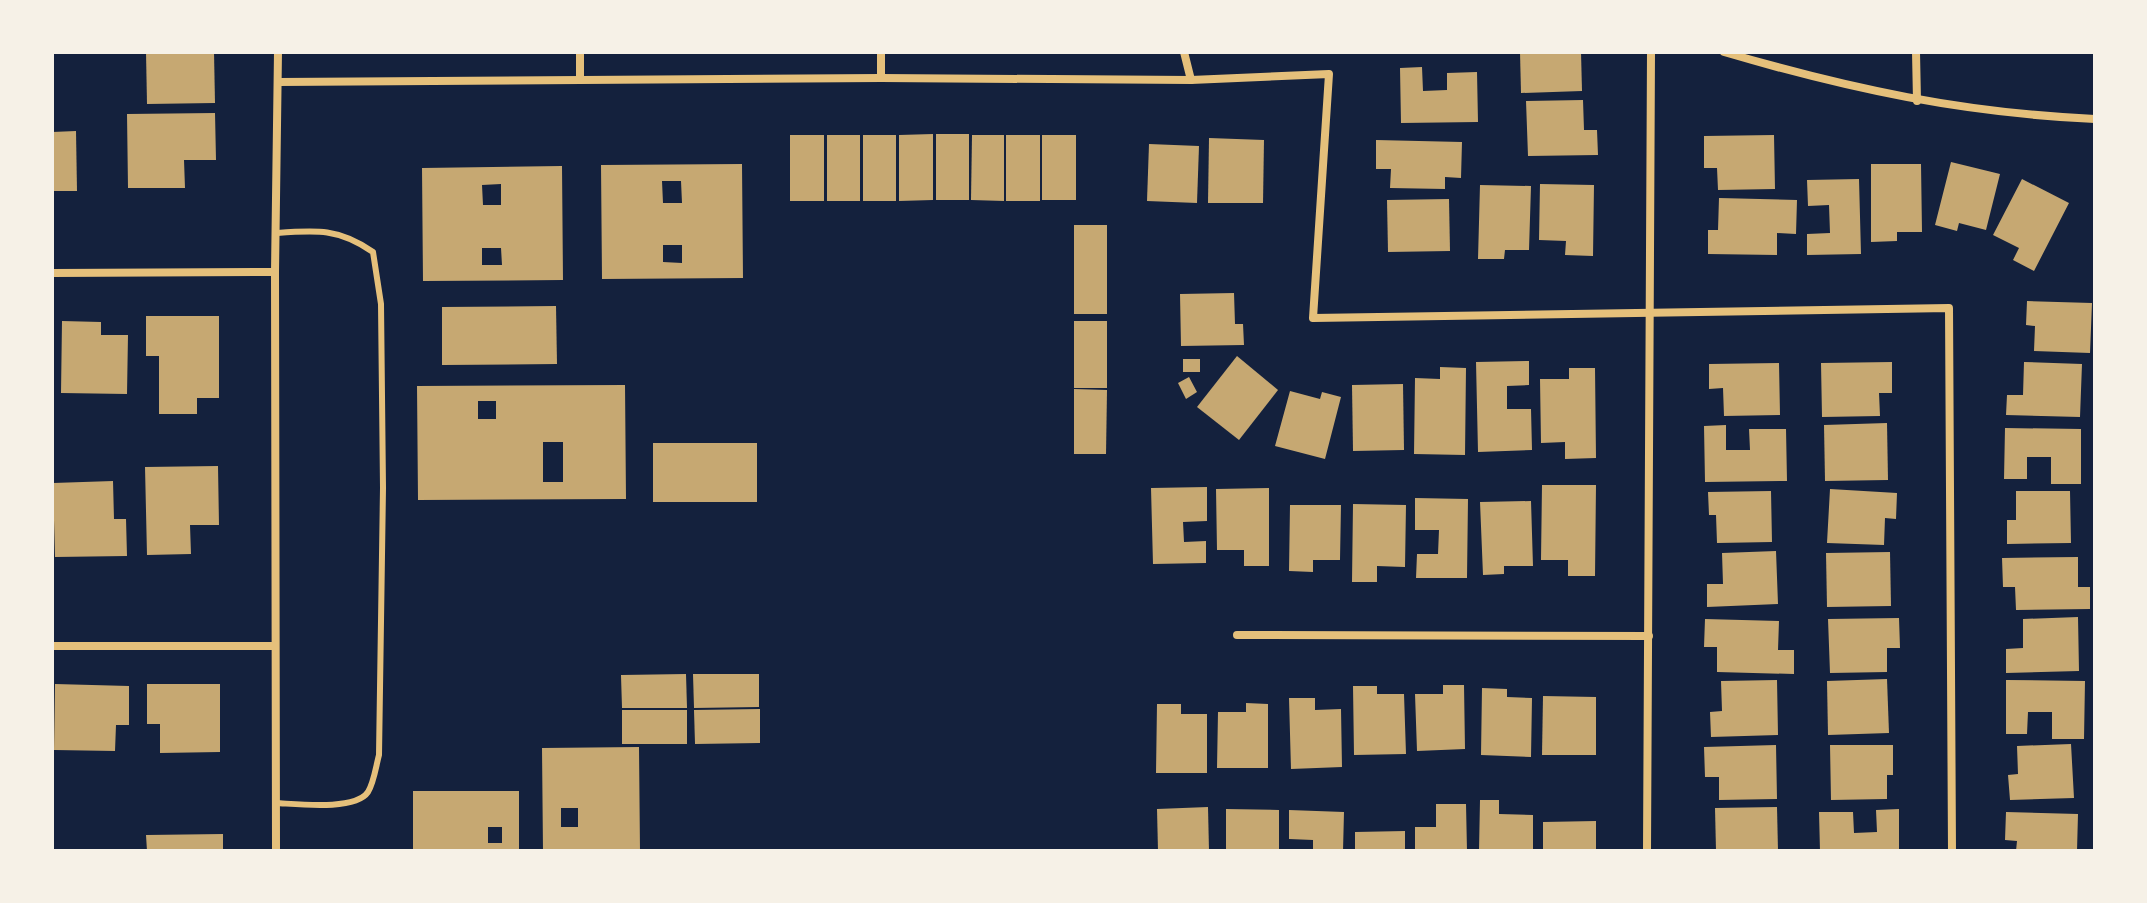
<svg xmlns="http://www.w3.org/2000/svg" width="2147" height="903" viewBox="0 0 2147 903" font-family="'Open Sans',sans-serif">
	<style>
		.building { fill: #c6a872; fill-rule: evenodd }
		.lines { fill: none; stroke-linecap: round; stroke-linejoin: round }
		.service { stroke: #e5c07b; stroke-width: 6 }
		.minor { stroke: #e5c07b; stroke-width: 8 }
	</style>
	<rect width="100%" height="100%" fill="#14213d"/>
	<g class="building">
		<polygon points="146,52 214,52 215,103 147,104"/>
		<polygon points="1520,52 1581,52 1582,91 1521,93"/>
		<polygon points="1422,67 1423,91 1447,90 1447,73 1477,72 1478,122 1401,123 1400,68"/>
		<polygon points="1583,100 1584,130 1597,130 1598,155 1528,156 1526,101"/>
		<polygon points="215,113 216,160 184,160 185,188 128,188 127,114"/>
		<polygon points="76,131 77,191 52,191 52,132"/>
		<polygon points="933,134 933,200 899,201 899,135"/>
		<rect x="936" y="134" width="33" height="66"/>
		<rect x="790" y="135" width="34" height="66"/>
		<rect x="827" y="135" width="33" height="66"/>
		<rect x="863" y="135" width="33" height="66"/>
		<polygon points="972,135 1004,135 1004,201 971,200"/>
		<rect x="1006" y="135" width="34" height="66"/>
		<rect x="1042" y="135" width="34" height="65"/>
		<polygon points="1774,135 1775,189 1718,190 1717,168 1704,168 1704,136"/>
		<polygon points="1209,138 1264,140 1263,203 1208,203"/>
		<polygon points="1376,140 1462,142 1461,178 1445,177 1445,189 1390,188 1391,169 1376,169"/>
		<polygon points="1149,144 1199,146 1197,203 1147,201"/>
		<polygon points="1951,162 2000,174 1986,230 1959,223 1957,231 1935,225"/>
		<path d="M742,164L743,278L602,279L601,165ZM662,181H681L682,203H663ZM663,245H682V263L663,262Z"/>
		<polygon points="1871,164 1921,164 1922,232 1897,232 1897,241 1871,242"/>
		<path d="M562,166L563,280L423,281L422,168ZM501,184V205H483L482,185ZM482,248H501L502,265H482Z"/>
		<polygon points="1859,179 1861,254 1807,255 1807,234 1830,233 1829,205 1808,206 1807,180"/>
		<polygon points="2022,179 2069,203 2034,271 2013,260 2019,248 1993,235"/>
		<polygon points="1540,184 1594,185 1593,256 1565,255 1566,241 1539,240"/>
		<polygon points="1480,185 1531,186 1529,250 1505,250 1504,259 1478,259"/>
		<polygon points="1719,198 1797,200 1796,234 1777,233 1777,255 1708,254 1708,230 1718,230"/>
		<polygon points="1449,199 1450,251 1388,252 1387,200"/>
		<rect x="1074" y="225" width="33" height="89"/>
		<polygon points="1234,293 1235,324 1243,324 1244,345 1181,346 1180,294"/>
		<polygon points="2027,301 2092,303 2090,353 2034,351 2035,326 2026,325"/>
		<polygon points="556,306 557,364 442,365 442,307"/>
		<polygon points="146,316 219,316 219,398 197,398 197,414 159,414 159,356 146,356"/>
		<polygon points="62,321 101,322 101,335 128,335 127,394 61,393"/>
		<rect x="1074" y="321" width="33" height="67"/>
		<polygon points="1237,356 1278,390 1239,440 1197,407"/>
		<rect x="1183" y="359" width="17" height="13"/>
		<polygon points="1529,361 1529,385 1507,386 1507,409 1531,409 1532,450 1478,452 1476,362"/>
		<polygon points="1892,362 1892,393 1879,393 1880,416 1822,417 1821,363"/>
		<polygon points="2024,362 2082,364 2080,417 2006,415 2007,395 2023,395"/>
		<polygon points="1779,363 1780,415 1724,416 1723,388 1709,389 1709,364"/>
		<polygon points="1440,367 1466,368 1465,455 1414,454 1415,378 1440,379"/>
		<polygon points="1569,368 1595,368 1596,458 1565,459 1565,442 1541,443 1540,379 1569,379"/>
		<polygon points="1189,377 1197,392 1186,399 1178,383"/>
		<polygon points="1403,384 1404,450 1353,451 1352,385"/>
		<path d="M625,385L626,499L418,500L417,386ZM478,401H496V419H478ZM543,442H563V482H543Z"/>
		<polygon points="1074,389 1107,390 1106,454 1074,454"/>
		<polygon points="1290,391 1320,399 1322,392 1341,397 1325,459 1275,446"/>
		<polygon points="1887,423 1888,480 1825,481 1824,425"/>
		<polygon points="1726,425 1726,450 1750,450 1749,429 1786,429 1787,481 1705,482 1704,426"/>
		<polygon points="2005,428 2081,429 2081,484 2051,484 2051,457 2027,457 2027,479 2004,479"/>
		<rect x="653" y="443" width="104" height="59"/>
		<polygon points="218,466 219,525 190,525 191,554 147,555 145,467"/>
		<polygon points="113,481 114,519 126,519 127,556 55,557 53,483"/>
		<polygon points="1542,485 1596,485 1595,576 1568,576 1568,560 1541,560"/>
		<polygon points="1207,487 1207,521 1183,522 1184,542 1206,541 1206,563 1153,564 1151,488"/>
		<polygon points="1269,488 1269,566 1244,566 1244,550 1217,550 1216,489"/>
		<polygon points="1830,489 1897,493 1896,519 1885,518 1884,545 1827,543"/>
		<polygon points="1771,491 1772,542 1717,543 1716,515 1709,515 1708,492"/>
		<polygon points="2016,491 2070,491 2071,543 2007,544 2007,520 2016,520"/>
		<polygon points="1415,498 1468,499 1467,578 1416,578 1417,554 1438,554 1439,530 1415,530"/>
		<polygon points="1531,501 1533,566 1504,566 1504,574 1483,575 1480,502"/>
		<polygon points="1353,504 1406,505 1405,567 1377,566 1377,582 1352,582"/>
		<polygon points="1290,505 1341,505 1340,560 1313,560 1313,572 1289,571"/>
		<polygon points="1776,551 1778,604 1707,607 1707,584 1723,584 1722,553"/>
		<polygon points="1890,552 1891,606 1827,607 1826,553"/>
		<polygon points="2078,557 2078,587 2090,587 2090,609 2016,610 2015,587 2003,587 2002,558"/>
		<polygon points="2078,617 2079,671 2006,673 2006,649 2023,648 2023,619"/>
		<polygon points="1899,618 1900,648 1887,648 1887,672 1830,673 1828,619"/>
		<polygon points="1705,619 1779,621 1778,650 1794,650 1794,674 1717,672 1717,647 1704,647"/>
		<polygon points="686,674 687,708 622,708 621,675"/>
		<polygon points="693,674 759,674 759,707 694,708"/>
		<polygon points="1887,679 1889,733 1828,735 1827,681"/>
		<polygon points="1777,680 1778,735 1711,737 1710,712 1722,711 1721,681"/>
		<polygon points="2006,680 2085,681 2084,739 2052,739 2052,712 2028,712 2027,734 2006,734"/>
		<polygon points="55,684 129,686 129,725 116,725 115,751 54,750"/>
		<polygon points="147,684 220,684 220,752 160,753 160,724 147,724"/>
		<polygon points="1443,685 1464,685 1465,749 1417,751 1415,694 1443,694"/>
		<polygon points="1353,686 1377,686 1377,694 1404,694 1406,754 1354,755"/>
		<polygon points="1482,688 1507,689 1507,697 1532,698 1531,757 1481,755"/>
		<polygon points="1543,696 1596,697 1596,755 1542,755"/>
		<polygon points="1289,698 1315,698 1315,710 1341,709 1342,767 1291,769"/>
		<polygon points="1246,703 1268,704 1268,768 1217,768 1218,712 1246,712"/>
		<polygon points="1157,704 1181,704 1181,714 1207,714 1207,773 1156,773"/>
		<polygon points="760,709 760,743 695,744 694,710"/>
		<rect x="622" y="710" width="65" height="34"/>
		<polygon points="2071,744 2074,798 2010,800 2008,775 2018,774 2017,746"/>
		<polygon points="1776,745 1777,799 1719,800 1719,777 1705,777 1704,747"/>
		<polygon points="1830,745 1893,745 1893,775 1887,775 1887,799 1831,800"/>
		<path d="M639,747L640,851H543L542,748ZM561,808H578V827H561Z"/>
		<path d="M413,791H519V851H413ZM488,827H502V843H488Z"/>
		<polygon points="1480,800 1499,800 1499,814 1533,815 1533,849 1479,851"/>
		<polygon points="1436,804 1466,804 1467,851 1415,851 1415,827 1436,827"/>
		<polygon points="1208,807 1209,851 1158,851 1157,809"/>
		<polygon points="1777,807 1778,851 1716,851 1715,808"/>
		<polygon points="1226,809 1279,810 1279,851 1226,851"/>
		<polygon points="1899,809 1899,851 1820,851 1819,812 1853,812 1854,833 1877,832 1876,810"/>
		<polygon points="1289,810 1344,812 1343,851 1313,851 1313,840 1289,839"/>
		<polygon points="2006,812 2078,814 2077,851 2016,851 2017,841 2005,840"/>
		<polygon points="1596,821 1596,851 1543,851 1543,822"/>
		<polygon points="1405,831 1405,851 1355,851 1355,832"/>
		<polygon points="223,834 223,851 147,851 146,835"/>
	</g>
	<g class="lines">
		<path class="service" d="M276,233C316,230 339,228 373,252L381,304L383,488L379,755C376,766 374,782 368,792C355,811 297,804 276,803"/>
		<g class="minor">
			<polyline points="881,52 881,78"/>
			<polyline points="1184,52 1191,80"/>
			<path d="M1724,52C1850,89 1963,113 2095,119"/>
			<polyline points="1916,52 1917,101"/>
			<polyline points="580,80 580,52"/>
			<polyline points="278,82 881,78 1191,80 1329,74 1313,318 1949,308 1952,851"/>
			<polyline points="52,273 275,272"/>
			<polyline points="1237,635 1649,636"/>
			<polyline points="52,646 275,646"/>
			<polyline points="276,851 275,272 278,52"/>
			<polyline points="1647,851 1651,52"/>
		</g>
	</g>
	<rect width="2147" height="903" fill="none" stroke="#f6f1e7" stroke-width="108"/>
</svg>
